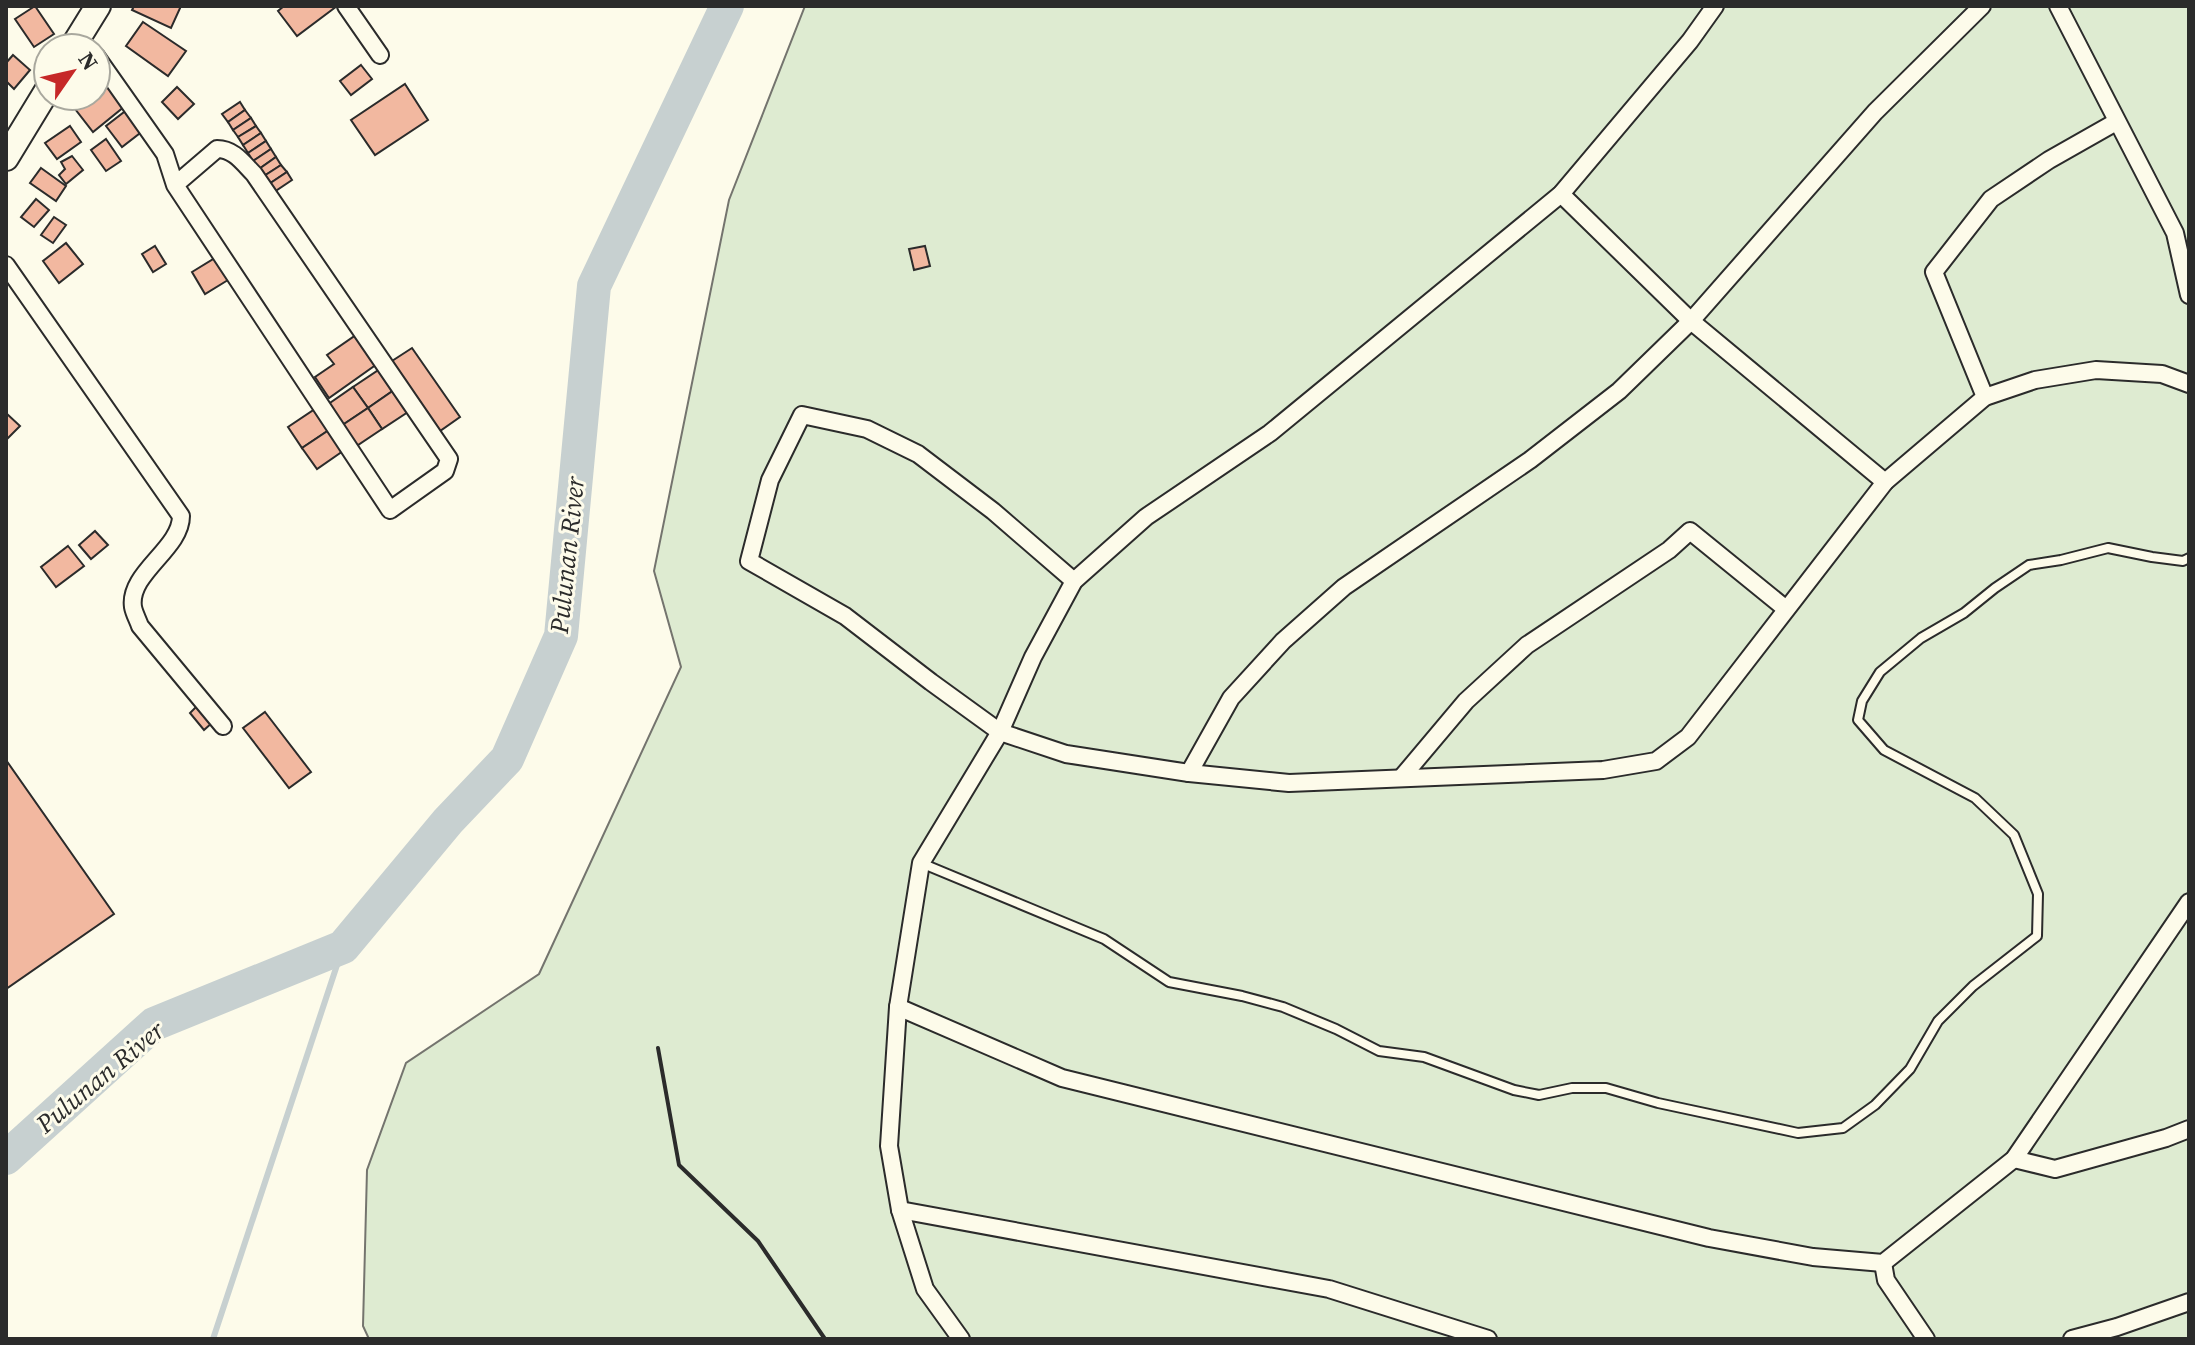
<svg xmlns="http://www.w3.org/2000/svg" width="2195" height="1345" viewBox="0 0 2195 1345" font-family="'Source Serif 4',serif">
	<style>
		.green { fill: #deebd1; stroke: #74746e; stroke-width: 2 }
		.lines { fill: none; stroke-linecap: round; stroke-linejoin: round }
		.stream { stroke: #c7d0d0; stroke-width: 6 }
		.river { stroke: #c7d0d0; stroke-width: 34 }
		.building { fill: #f2b8a0; stroke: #2b2b2b; stroke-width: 2 }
		.service-casing { stroke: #2b2b2b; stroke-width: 12 }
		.minor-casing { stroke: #2b2b2b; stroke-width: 20 }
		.secondary-casing { stroke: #2b2b2b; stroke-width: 28 }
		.service { stroke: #fdfbea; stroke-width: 8 }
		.minor { stroke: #fdfbea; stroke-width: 16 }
		.secondary { stroke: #fdfbea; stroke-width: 24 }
		.wall { stroke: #2b2b2b; stroke-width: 4 }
		.labels { text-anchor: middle; stroke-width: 6; stroke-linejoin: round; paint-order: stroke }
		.water-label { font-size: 26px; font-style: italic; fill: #2b2b2b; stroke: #fdfbea }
	</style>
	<rect width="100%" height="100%" fill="#fdfbea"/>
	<polygon class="green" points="805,6 2189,6 2189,1339 369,1339 363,1326 367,1170 406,1063 539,974 681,667 654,571 729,200"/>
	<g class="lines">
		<polyline class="stream" points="213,1339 343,947"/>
		<polyline class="river" points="6,1158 154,1024 343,947 448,821 507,759 561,636 594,286 727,6"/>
	</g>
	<g class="building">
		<polygon points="35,6 54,34 34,47 15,19"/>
		<polygon points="134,6 181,6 171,28 132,10"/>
		<polygon points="284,6 337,6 297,36 278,11"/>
		<polygon points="143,22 186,51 168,76 126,46"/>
		<polygon points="13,55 30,70 14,89 6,81 6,63"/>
		<polygon points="361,65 372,79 351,95 340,81"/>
		<polygon points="96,69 125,106 93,132 65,96 96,96"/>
		<polygon points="405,84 428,120 375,155 351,120"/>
		<polygon points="177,87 194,104 178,119 162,102"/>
		<polygon points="240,102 245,110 228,122 222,114"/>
		<polygon points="128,109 144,130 122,147 106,126"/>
		<polygon points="245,110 251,118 233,130 228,122"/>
		<polygon points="251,118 256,126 238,137 233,130"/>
		<polygon points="70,126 81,142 57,159 45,143"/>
		<polygon points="256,126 261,133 243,145 238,137"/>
		<polygon points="261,133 266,141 248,153 243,145"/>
		<polygon points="106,139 121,161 106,171 91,150"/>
		<polygon points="266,141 271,149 253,161 248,153"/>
		<polygon points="271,149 276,157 259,169 253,161"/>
		<polygon points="72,156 83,170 66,184 59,175 65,169 61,162"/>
		<polygon points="276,157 281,165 264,176 259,169"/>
		<polygon points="281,165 287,172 269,184 264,176"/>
		<polygon points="41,168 66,186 56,201 30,183"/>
		<polygon points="287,172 292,180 274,192 269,184"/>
		<polygon points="36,199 49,210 34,227 21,217"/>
		<polygon points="54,217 66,225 53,243 41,235"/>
		<polygon points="66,243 83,264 59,283 43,261"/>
		<polygon points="155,246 166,264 153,272 142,254"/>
		<polygon points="925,246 930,266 914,270 909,249"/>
		<polygon points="215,258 228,280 205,294 192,272"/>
		<polygon points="356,335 377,364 329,398 315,377 334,364 327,355"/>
		<polygon points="412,348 460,417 440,431 392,361"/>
		<polygon points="380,369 394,390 368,408 353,387"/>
		<polygon points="353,387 368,408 341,426 327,405"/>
		<polygon points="394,390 408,412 382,429 368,408"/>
		<polygon points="368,408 382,429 355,447 341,426"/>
		<polygon points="315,409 329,430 302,448 288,427"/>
		<polygon points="6,413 20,426 6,440"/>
		<polygon points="329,430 343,451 317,469 302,448"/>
		<polygon points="95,531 108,545 91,559 79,545"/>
		<polygon points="68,546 84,566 56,587 41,567"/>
		<polygon points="198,705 213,722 204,730 190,713"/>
		<polygon points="265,712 311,772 289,788 243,728"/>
		<polygon points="6,760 114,914 6,989"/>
	</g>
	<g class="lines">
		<g class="service-casing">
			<polyline id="service" points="921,863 1104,939 1169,982 1242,996 1283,1007 1336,1029 1379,1051 1424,1057 1514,1090 1539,1095 1572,1088 1606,1088 1658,1103 1798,1133 1843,1128 1875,1105 1910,1069 1938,1021 1973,986 2037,936 2038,894 2014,835 1975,798 1884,750 1858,720 1862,701 1880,672 1921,638 1964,613 1995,588 2029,565 2061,560 2108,548 2152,557 2183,561 2189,558"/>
		</g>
		<g class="minor-casing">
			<g id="minor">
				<polyline points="346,6 380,55"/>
				<polyline points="2058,6 2175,233 2189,295"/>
				<path d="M96,56L165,154L175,185L390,510L445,471L449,459L254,174C243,163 234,149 217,149L175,185"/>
				<polyline points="1561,194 1691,321 1885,482"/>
				<path d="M6,265L181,516C181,549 128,573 133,607C134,613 138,620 140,626L223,726"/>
				<polyline points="1985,397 1934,272 1991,199 2049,160 2116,122"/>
				<polyline points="1074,581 993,511 918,454 867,429 802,415 770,480 749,561 845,616 931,682 1000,732 1066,754 1189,773 1289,783 1603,770 1656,761 1688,737 1885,482 1985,397 2035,380 2096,370 2162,374 2189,384"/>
				<polyline points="1189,773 1231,698 1283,641 1344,587 1530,460 1619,391 1691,321 1875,112 1982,6"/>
				<polyline points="1402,777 1466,701 1527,645 1669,550 1690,531 1786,609"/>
				<polyline points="898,1007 1062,1078 1709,1238 1813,1257 1883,1263 2014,1159 2189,902"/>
				<polyline points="2014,1159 2055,1169 2166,1138 2189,1129"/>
				<polyline points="900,1210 1329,1289 1488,1339"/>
				<polyline points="1883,1263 1886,1280 1926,1339"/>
				<polyline points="961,1339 925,1289 900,1210 889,1146 898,1007 921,863 1000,732 1033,657 1074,581 1146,517 1270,433 1561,194 1690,41 1715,6"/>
				<polyline points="2072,1339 2117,1327 2189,1302"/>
			</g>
		</g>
		<g class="secondary-casing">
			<g id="secondary">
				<polyline points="72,48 98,6"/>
				<polyline points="6,158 48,89"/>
			</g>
		</g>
		<use href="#service" class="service"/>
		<use href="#minor" class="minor"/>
		<use href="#secondary" class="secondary"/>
		<polyline class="wall" points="658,1048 679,1165 758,1241 825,1339"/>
	</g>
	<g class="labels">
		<g class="water-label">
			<text transform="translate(567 555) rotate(-84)" y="9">Pulunan River</text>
			<text transform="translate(100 1077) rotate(-40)" y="9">Pulunan River</text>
		</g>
	</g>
	<rect width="2195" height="1345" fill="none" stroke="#2b2b2b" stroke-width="16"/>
	<g transform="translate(72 72) rotate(56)"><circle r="38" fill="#fdfbea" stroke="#a9a89e" stroke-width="2"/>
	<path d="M0-6L14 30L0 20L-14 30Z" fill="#c62828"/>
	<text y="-12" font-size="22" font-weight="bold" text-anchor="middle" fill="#2b2b2b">N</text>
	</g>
</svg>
